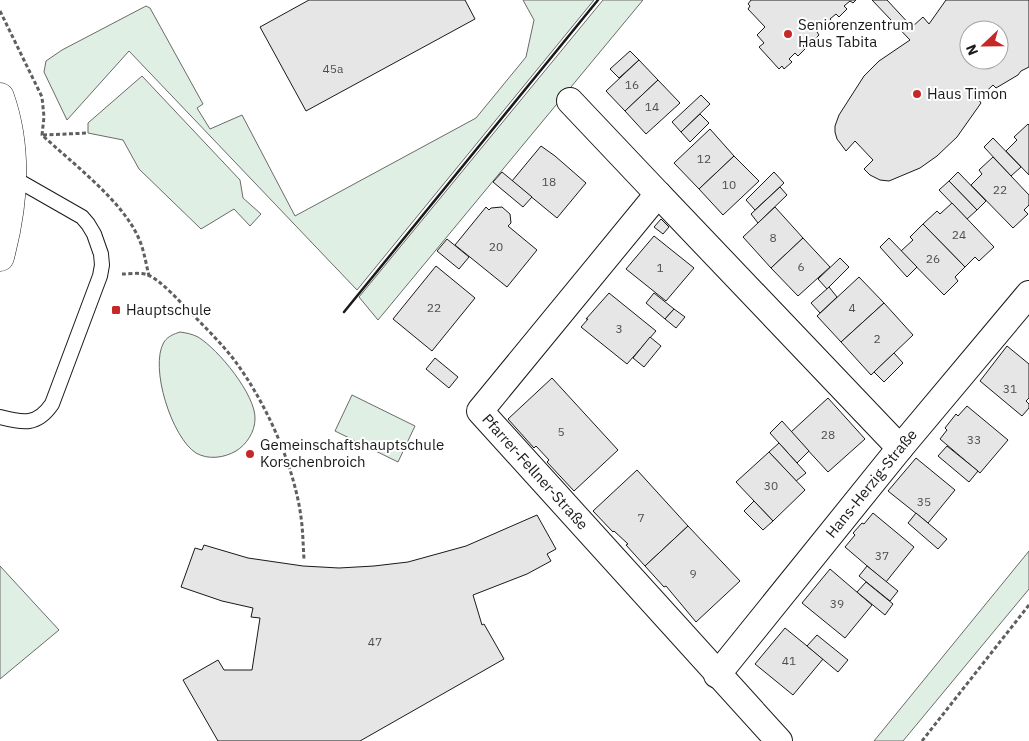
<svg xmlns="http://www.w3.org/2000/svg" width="1029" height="741" viewBox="0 0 1029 741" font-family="'IBM Plex Sans',sans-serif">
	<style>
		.green { fill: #e0efe3; stroke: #6a6a6a }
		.building { fill: #e6e6e6; stroke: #1a1a1a; fill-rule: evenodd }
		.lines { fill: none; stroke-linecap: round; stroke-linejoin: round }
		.lane-casing { stroke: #1a1a1a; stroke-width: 16 }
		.street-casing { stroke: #1a1a1a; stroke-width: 28 }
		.secondary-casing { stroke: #1a1a1a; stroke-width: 29 }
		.path { stroke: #5f5f5f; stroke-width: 3; stroke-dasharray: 4 2.5; stroke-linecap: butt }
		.lane { stroke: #fff; stroke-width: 14 }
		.street { stroke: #fff; stroke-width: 26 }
		.secondary { stroke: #fff; stroke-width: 28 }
		.wall { stroke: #1a1a1a; stroke-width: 2.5 }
		.poi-dot { fill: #c62828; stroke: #fff; stroke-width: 2 }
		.labels { text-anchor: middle; stroke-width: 4; stroke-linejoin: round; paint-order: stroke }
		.number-label { font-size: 12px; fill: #4d4d4d }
		.poi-label { font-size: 15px; fill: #1a1a1a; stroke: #fff; text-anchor: start }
		.street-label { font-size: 15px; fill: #1a1a1a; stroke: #fff }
	</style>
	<rect width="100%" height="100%" fill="#fff"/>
	<g class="green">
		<polygon points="523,0 594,0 357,290 129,51 67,120 44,72 46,61 62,50 146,6 150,8 203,104 197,108 210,129 242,115 295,216 476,118 526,57 534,20"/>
		<polygon points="603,0 643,0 378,320 359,297"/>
		<polygon points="142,76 240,180 243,198 261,214 250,226 234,209 201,229 139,169 123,140 88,133 88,123"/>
		<path d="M180,332C187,333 192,334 198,337C218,349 256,395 255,419C255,432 246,445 236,451C224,458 208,460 196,453C172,438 149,367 164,342C168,336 174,334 180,332Z"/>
		<polygon points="352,395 415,426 398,462 335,431"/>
		<polygon points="1029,551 1029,589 903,741 874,741"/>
		<polygon points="0,566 59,630 0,679"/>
	</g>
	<g class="building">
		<polygon points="309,0 465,0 475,19 306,111 260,27"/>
		<polygon points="751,0 856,0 853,3 850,1 844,6 847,9 839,17 836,14 830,19 833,22 825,30 823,27 817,32 819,35 811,43 809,40 803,46 806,48 798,56 795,53 789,59 792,62 784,69 782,66 779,69 759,47 764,43 757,35 765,27 748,9 750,6 748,4"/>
		<path d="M872,0H887L912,27L923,17L929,24L946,0H1029V67L1021,71L1018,75L996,88L993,85L978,99L981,103L957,137L937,156L920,168L889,181L880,180L870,175L864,169L873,160L855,141L846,151L837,139L835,132V126L839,115L864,76L879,61L910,40ZM969,30H999V60H969Z"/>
		<polygon points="630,51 639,60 619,78 610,69"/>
		<polygon points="639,60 658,80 625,111 606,91"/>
		<polygon points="658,80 680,103 646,134 625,111"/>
		<polygon points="701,95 710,104 681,132 672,122"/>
		<polygon points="700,114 709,123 690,142 681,132"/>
		<polygon points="1028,124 1029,125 1029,175 1006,151 1017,140 1014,137"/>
		<polygon points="710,129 734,156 699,189 674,163"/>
		<polygon points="993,138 1021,167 1011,176 984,147"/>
		<polygon points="541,146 555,156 586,183 557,218 512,181"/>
		<polygon points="734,156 759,181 723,215 699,189"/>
		<polygon points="993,157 1029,195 1029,205 1024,210 1028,214 1013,228 971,185 982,174 979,170"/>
		<polygon points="502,172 532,197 523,207 493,182"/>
		<polygon points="774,172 784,183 755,210 746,200"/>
		<polygon points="958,172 986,201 977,210 949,181"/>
		<polygon points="949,181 977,210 967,219 939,190"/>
		<polygon points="780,187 787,195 758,223 751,214"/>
		<polygon points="952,203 994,247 979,261 975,257 965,267 923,224 937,211 940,214"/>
		<polygon points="486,207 489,210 491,208 502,207 510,214 511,223 508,226 537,250 507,287 455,245"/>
		<polygon points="775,207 803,238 771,268 743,237"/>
		<polygon points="661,219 669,227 663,234 654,227"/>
		<polygon points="923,224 965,267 955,277 958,281 944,295 901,251 913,240 910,237"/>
		<polygon points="654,236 694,268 666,301 626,269"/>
		<polygon points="803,238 830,267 798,296 771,268"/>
		<polygon points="889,238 917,267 907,277 880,247"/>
		<polygon points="447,239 469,257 459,269 437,251"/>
		<polygon points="840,258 849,267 827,289 818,279"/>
		<polygon points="436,266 475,298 432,351 393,319"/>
		<polygon points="859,277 884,303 841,342 817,316"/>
		<polygon points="829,287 837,297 820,313 811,303"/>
		<polygon points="609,293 656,331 627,364 581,327 588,319 586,319"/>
		<polygon points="654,293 674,309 665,319 646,303"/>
		<polygon points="884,303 913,335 871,375 841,342"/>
		<polygon points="674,309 685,317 676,328 665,319"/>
		<polygon points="650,337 661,346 644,367 633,358"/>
		<polygon points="1007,346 1029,364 1029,398 1026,401 1029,404 1029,408 1022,416 980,381"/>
		<polygon points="894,353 903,363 884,382 874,372"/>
		<polygon points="435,358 458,377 449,388 426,369"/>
		<polygon points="552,378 618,450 574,491 547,462 549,460 536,446 534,448 508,419"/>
		<polygon points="828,398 865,439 828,472 791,432"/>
		<polygon points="967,406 1008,440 980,473 940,439 947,430 945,428 956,414 958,416"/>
		<polygon points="782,421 809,451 797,463 770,433"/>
		<polygon points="779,443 806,473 796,481 769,452"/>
		<polygon points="947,446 978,471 969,482 938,456"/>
		<polygon points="769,452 805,490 773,521 736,482"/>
		<polygon points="916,458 955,490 928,523 888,491"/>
		<polygon points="637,470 688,526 645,566 626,545 628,544 614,531 613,532 593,511"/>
		<polygon points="754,501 773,521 763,530 744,511"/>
		<polygon points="873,513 914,547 886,582 845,547 855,535 853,533 862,523 864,524"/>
		<polygon points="916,513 947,539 938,549 908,523"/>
		<polygon points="537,515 556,549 547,554 551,561 527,574 473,595 482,625 484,624 504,659 360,741 218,741 183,680 218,660 224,670 252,670 260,618 251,617 253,608 222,601 181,587 195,548 202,550 204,545 248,558 303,566 339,568 374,566 408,562 466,546"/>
		<polygon points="688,526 740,581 696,622 666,586 664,587 645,566"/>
		<polygon points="867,566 898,591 890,601 859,576"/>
		<polygon points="830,569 872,605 845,638 802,603"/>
		<polygon points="866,582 893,604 885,615 857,592"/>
		<polygon points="785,628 823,659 793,695 755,664"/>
		<polygon points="817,635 848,660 838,672 807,646"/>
	</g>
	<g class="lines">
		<g class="lane-casing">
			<path id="lane" d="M0,417C23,423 37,426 52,404L100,276L102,265L101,254L94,234L88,224L82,217L12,177"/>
		</g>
		<g class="street-casing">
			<g id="street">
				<polyline points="570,101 658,194"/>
				<path id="s1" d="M717,675L900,448L1029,294"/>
				<polyline points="779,741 480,411 658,194 900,448"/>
			</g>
		</g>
		<g class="secondary-casing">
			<path id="secondary" d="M0,97C18,148 14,205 0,257"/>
		</g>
		<g class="path">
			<path d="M0,11L42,97L44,117L42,135C72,163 123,201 139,239C144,250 146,264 149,276"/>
			<polyline points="43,135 88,133"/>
			<path d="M122,274C130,274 140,272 148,275C162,281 180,302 191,313C206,328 222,344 235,361C266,403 294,465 301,517C303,531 303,545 304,559"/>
			<polyline points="922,741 1029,605"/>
		</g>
		<use href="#lane" class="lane"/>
		<use href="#street" class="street"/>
		<use href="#secondary" class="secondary"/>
		<polyline class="wall" points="344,312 598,0"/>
	</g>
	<g class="poi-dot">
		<circle cx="788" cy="34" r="5"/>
		<circle cx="917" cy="94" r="5"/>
		<rect x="111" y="305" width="10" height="10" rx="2.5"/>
		<circle cx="250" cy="454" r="5"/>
	</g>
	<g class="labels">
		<g class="number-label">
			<text x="333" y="73">45a</text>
			<text x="632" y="89">16</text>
			<text x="652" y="111">14</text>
			<text x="704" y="163">12</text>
			<text x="549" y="186">18</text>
			<text x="729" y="189">10</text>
			<text x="1000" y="194">22</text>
			<text x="959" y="239">24</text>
			<text x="773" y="242">8</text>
			<text x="496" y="251">20</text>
			<text x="933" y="263">26</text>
			<text x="801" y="271">6</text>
			<text x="660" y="272">1</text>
			<text x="434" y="312">22</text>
			<text x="852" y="312">4</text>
			<text x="619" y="333">3</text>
			<text x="877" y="343">2</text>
			<text x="1010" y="393">31</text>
			<text x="561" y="436">5</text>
			<text x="828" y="439">28</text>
			<text x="974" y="444">33</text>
			<text x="771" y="490">30</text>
			<text x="924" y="506">35</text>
			<text x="641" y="522">7</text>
			<text x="882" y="560">37</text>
			<text x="693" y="578">9</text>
			<text x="837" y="608">39</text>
			<text x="375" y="646">47</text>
			<text x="789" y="665">41</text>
		</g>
		<g class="poi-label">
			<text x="798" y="30">Seniorenzentrum<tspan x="798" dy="17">Haus Tabita</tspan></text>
			<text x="927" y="99">Haus Timon</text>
			<text x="126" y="315">Hauptschule</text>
			<text x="260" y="450">Gemeinschaftshauptschule<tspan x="260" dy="17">Korschenbroich</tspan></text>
		</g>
		<g class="street-label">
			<text transform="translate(535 472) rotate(48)" y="5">Pfarrer-Fellner-Straße</text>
			<text dy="5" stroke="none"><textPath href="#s1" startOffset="246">Hans-Herzig-Straße</textPath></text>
		</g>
	</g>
	<g transform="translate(984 45) rotate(248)"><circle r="24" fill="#ffffff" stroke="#a3a3a3"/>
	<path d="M0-4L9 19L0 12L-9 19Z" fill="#c62828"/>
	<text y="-8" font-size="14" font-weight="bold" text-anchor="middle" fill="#1a1a1a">N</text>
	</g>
</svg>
